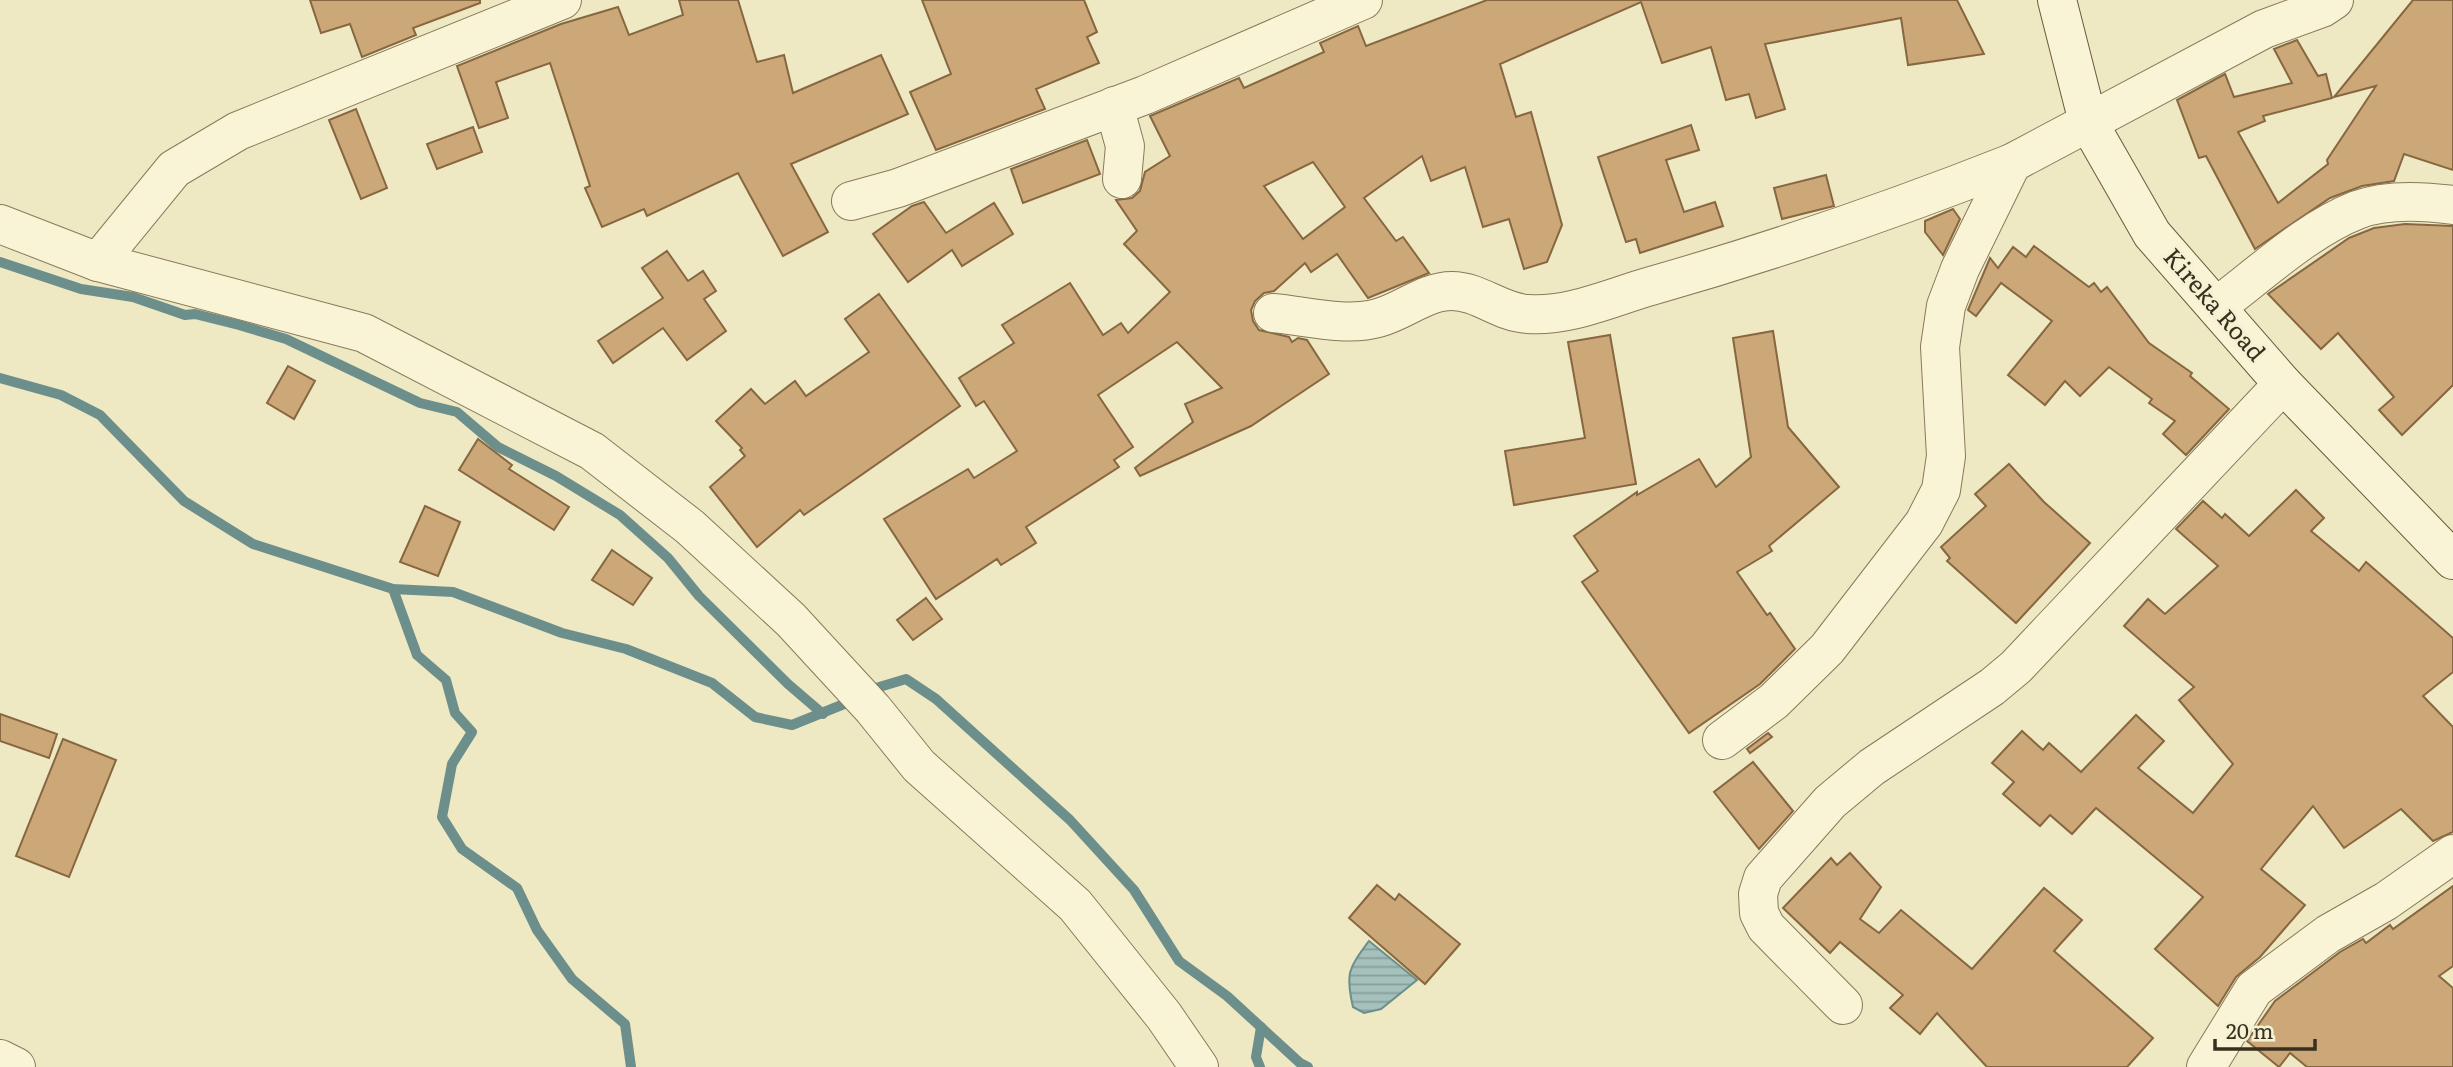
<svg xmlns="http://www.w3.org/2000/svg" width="2453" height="1067" viewBox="0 0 2453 1067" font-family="Literata,serif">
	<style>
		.water { fill: url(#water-rules); stroke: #6c8f8c; stroke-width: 2 }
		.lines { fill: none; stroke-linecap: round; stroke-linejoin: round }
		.stream { stroke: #6c8f8c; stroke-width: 10 }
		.building { fill: #cca879; stroke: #876740; stroke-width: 2; fill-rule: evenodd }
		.minor-casing { stroke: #887a5a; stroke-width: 40 }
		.secondary-casing { stroke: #6a5a3d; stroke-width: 40 }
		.minor { stroke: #f9f4d6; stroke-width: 38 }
		.secondary { stroke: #f9f4d6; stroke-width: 38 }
		.labels { text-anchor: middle; stroke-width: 6; stroke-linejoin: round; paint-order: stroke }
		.street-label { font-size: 24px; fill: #382f1e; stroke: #f5f1d3 }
	</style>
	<defs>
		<pattern id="water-rules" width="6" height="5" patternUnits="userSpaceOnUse" patternTransform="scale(1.75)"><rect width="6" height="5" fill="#a5c1bd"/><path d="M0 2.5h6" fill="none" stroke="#879d99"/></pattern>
	</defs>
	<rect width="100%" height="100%" fill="#eee8c3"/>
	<path class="water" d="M1369,941L1417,980L1381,1009L1364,1013L1353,1007C1345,973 1349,968 1369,941Z"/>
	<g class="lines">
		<g class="stream">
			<polyline points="0,262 81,289 133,297 185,315 195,314 239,325 286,339 420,403 457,412 498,447 556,476 620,515 668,558 699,596 788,684 823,714"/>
			<polyline points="0,378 61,395 100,415 184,501 253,544 393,589 453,592 562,633 626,649 712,683 755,717 792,725 854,700"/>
			<polyline points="393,589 417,655 446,680 455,713 472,732 452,764 442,817 462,849 517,888 537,930 572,979 625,1024 631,1067"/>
			<polyline points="866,691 906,679 936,699 1070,820 1134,890 1179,961 1227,996 1300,1063 1308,1067"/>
			<polyline points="1260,1067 1256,1057 1261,1027"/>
		</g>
	</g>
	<g class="building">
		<polygon points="310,0 480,0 480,3 413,28 416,35 362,57 350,24 321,33"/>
		<polygon points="679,0 738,0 757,62 784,55 793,93 881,55 908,114 791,164 828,232 783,256 738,173 647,216 644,209 602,227 585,188 590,186 550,63 496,82 508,118 479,128 457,66 561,24 618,7 629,35 683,15"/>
		<polygon points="922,0 1084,0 1097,32 1087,37 1099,63 1036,89 1045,109 936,150 910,92 951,74"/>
		<path d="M1487,0H1957L1984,54L1908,65L1901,18L1765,44L1785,109L1756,118L1749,94L1726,100L1711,47L1662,63L1641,2L1500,64L1516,117L1531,112L1562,225L1547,262L1524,269L1509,219L1483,227L1465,167L1431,181L1422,156L1364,198L1396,241L1403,237L1429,273L1368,298L1337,254L1311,272L1305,263L1274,291L1264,293L1255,301L1251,310L1253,321L1259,330L1289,337L1292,342L1298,338L1307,340L1329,374L1251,426L1140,476L1135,468L1193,422L1185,404L1222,388L1177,342L1098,395L1133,447L1114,460L1119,467L1026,527L1036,543L1001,565L997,559L936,599L884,519L968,469L974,478L1017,451L984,401L976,406L959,378L1014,343L1002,325L1070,283L1103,335L1121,323L1128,333L1170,292L1124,244L1137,231L1116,200L1132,198L1140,191L1145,172L1170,156L1150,116L1239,78L1244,88L1324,52L1320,43L1358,26L1366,46ZM1313,162L1345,207L1303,239L1264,186Z"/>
		<polygon points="2413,0 2453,0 2453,170 2404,154 2394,181 2362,186 2330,198 2255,249 2206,156 2199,158 2177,100 2225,74 2234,97 2292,83 2274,49 2297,40 2318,76 2326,74 2332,98 2263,116 2265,121 2238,132 2278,203 2328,164 2327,160 2376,86 2334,97"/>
		<polygon points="356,109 387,188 361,199 329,120"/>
		<polygon points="1691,125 1699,150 1666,160 1684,212 1715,202 1723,226 1640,253 1636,239 1626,242 1598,157"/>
		<polygon points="473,127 482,152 437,169 427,144"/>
		<polygon points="1087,140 1100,174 1023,203 1011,169"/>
		<polygon points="1826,175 1834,206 1782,219 1774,188"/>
		<polygon points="924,202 946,233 994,203 1013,234 962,266 952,250 908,282 873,234 912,206"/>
		<polygon points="1953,209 1960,219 1943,255 1925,232 1925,221"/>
		<polygon points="2405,224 2453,226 2453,385 2402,435 2379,410 2394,397 2338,333 2321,349 2268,294 2349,238 2374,228"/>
		<polygon points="2034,246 2089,287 2094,283 2101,292 2107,287 2149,343 2192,373 2190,376 2229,409 2186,455 2163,434 2175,421 2149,403 2152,399 2109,367 2080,396 2065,381 2045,405 2008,375 2052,321 2001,283 1976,316 1968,310 1990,258 1998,268 2013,247 2026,257"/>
		<polygon points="667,251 688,281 703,271 716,291 704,299 726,331 687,360 663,328 613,363 598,341 663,298 642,268"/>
		<polygon points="879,294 960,406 804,515 800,510 757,547 710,487 745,456 740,450 742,448 716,421 751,389 765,404 795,381 806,396 869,352 845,319"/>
		<polygon points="1773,331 1788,427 1839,487 1769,546 1772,551 1737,572 1767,615 1770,613 1795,649 1760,684 1689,733 1582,582 1598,571 1574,536 1637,492 1637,495 1699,459 1716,487 1751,457 1733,338"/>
		<polygon points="1610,335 1636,484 1514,505 1505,451 1585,438 1568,342"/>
		<polygon points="288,366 315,381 294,419 267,403"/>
		<polygon points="478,439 512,465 509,469 569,507 554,530 459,470"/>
		<polygon points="2009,464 2044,502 2090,543 2016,623 1947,561 1950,558 1941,547 1986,506 1975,494"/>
		<polygon points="2296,490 2324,518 2311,531 2359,571 2366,562 2453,638 2453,672 2423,696 2453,727 2453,832 2433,841 2401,809 2344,848 2313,806 2261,869 2305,905 2260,957 2236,977 2218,1006 2155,949 2203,897 2096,808 2072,834 2050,815 2040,826 2003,794 2014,782 1992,763 2022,731 2043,750 2049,743 2081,772 2136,715 2164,741 2138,768 2193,813 2233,764 2179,700 2194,687 2124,626 2148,599 2165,614 2218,566 2176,529 2203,501 2222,518 2225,514 2249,536"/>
		<polygon points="425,506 460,522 438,576 400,562"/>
		<polygon points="612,550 652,578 633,605 592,580"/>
		<polygon points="926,598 942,619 913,640 897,620"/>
		<polygon points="0,714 57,734 49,758 0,741"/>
		<polygon points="1768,733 1772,737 1750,753 1747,749"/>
		<polygon points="63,739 116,760 69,877 16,856"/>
		<polygon points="1753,762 1793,811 1759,849 1714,792"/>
		<polygon points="1850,853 1881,887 1860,919 1879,933 1901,910 1972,969 2044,888 2082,920 2054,951 2153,1038 2127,1067 1987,1067 1937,1013 1920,1034 1890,1008 1903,995 1840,942 1830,953 1783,908 1831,858 1837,865"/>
		<polygon points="1377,885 1395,900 1399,894 1460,944 1425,984 1349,918"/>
		<polygon points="2453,886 2453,966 2439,976 2453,988 2453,1067 2307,1067 2290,1053 2279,1067 2247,1041 2275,1001 2340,952 2363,939 2366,943 2390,925 2393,929"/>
	</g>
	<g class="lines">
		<g class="minor-casing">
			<g id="minor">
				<polyline points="1114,106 1125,146 1122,179"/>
				<polyline points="851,201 898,188 1145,95 1363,0"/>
				<polyline points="0,224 98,262 364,333 592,451 690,527 791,620 873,709 919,766 1075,905 1164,1016 1199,1067"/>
				<polyline points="98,262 174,169 238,131 562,0"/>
				<path d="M2216,307C2259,275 2308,229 2357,210C2386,199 2423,201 2453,205"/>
				<path d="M1273,313C1306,316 1346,327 1378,318C1404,311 1425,291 1452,291C1479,291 1501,313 1528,314C1569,317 1612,297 1651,286C1774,251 1893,210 2012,163"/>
				<polyline points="1722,740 1774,701 1827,649 1924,523 1941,490 1946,456 1940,347 1946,306 1960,269 2012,163 2264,29 2322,8 2334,0"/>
				<polyline points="1843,1005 1766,927 1759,913 1758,894 1763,878 1830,802 1872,767 1992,687 2016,667 2283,384"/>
				<polyline points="0,1059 16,1067"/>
				<polyline points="2206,1067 2254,989 2328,934 2386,901 2453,854"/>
			</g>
		</g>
		<g class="secondary-casing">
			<polyline id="secondary" points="2057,0 2088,122 2152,234 2283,384 2453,560"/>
		</g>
		<use href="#minor" class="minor"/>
		<use href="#secondary" class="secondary"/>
	</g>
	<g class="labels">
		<g class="street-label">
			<text transform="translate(2214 305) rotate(49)" y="8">Kireka Road</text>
		</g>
	</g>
	<path d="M2215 1039v10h100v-10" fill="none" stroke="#382f1e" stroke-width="3.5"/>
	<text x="2226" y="1039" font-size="21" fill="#382f1e" stroke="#f5f1d3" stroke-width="5" paint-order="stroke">20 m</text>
</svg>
